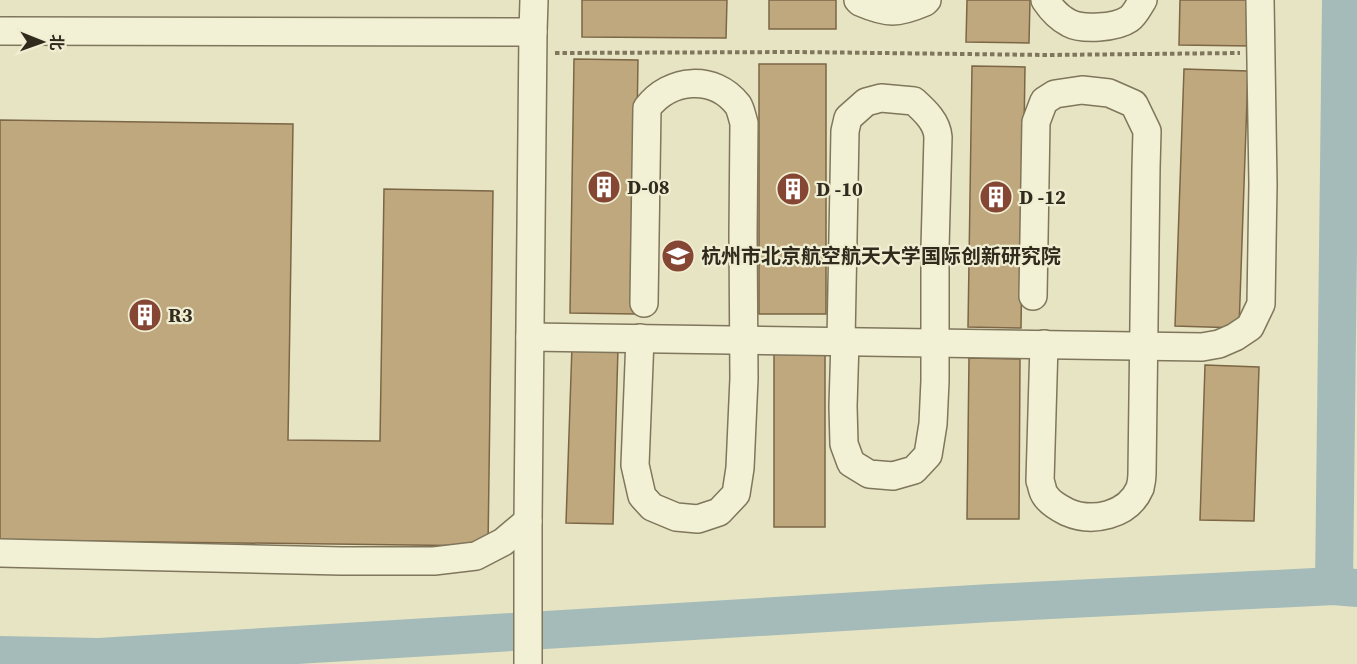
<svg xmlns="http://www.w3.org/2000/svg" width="1357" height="664" viewBox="0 0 1357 664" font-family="'Source Serif 4','Noto Sans SC',serif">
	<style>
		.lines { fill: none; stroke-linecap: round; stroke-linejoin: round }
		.river { stroke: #a5bbb9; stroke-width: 38 }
		.building { fill: #c0a87e; stroke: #7b6645; stroke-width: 1.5 }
		.minor-casing { stroke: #7f765c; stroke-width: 30 }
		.path { stroke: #7f765c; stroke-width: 4; stroke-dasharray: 4.5 3; stroke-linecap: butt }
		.minor { stroke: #f3f1d5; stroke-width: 27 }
		.labels { text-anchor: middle; stroke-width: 4.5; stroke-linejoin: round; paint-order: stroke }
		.poi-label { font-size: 20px; font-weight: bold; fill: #312b1e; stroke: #f0eed2; text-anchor: start }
	</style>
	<rect width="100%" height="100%" fill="#e7e4c3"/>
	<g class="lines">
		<g class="river">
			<polyline points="1334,586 1341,0"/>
			<polyline points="0,655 99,657 991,603 1334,586 1357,588"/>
		</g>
	</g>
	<g class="building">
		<polygon points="582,0 727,0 726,38 582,37"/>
		<rect x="769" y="0" width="67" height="29"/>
		<polygon points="967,0 1030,0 1029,43 966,42"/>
		<polygon points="1180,0 1253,0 1252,46 1179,45"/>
		<polygon points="574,59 638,60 634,314 570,313"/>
		<rect x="759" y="64" width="67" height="250"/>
		<polygon points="972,66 1025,67 1021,328 968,327"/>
		<polygon points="1184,69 1248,71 1239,328 1175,326"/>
		<polygon points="0,120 293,124 288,440 380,441 384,189 493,191 488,546 0,540"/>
		<polygon points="572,346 618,348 613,524 566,523"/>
		<polygon points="825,349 825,527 774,527 774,350"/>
		<polygon points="969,358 1020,359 1019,519 967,519"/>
		<polygon points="1205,365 1259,367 1254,521 1200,520"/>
	</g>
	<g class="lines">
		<g class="minor-casing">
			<g id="minor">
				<path d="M858,0L860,2C888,14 897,14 925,2L927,0"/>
				<path d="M1045,0C1051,9 1059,18 1069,23C1082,30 1116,28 1129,19C1135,15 1139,6 1143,0"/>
				<polyline points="0,31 533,32 528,521 528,664"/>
				<polyline points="533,32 534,0"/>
				<path d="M1033,296L1036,122L1044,101L1055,94L1082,90L1109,93L1134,104L1147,131L1146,168L1142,474C1142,479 1141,484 1140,488C1128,516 1092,523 1067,512C1059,508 1049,502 1045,495C1042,491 1042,485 1040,481L1044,344"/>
				<polyline points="530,337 1202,347 1219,344 1235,337 1250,327 1261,304 1263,184 1260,0"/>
				<path d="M640,338L635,465L642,496L652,507L676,517L698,519L719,512L736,494L740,468L744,378L743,235L744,123C742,117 741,110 738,105C714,74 670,78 647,108L644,303"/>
				<path d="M841,341L845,131L848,118L866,102L881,98L914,101C925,111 937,122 938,137L935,248V381L933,424L928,455L914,470L893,476L869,474L851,463L844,444L843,406L845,341"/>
				<polyline points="0,553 341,561 434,561 476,556 503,542 528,521"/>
			</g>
		</g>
		<polyline class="path" points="555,53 795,52 1048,55 1240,53"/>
		<use href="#minor" class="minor"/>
	</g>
	<defs>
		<g id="building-disc" transform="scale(1.725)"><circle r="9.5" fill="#864634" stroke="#f0eed2"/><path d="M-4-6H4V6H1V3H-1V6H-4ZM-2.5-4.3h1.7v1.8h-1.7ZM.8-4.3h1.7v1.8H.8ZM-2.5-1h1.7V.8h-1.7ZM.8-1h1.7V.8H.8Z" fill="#fff"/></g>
		<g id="university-disc" transform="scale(1.725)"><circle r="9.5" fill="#864634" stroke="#f0eed2"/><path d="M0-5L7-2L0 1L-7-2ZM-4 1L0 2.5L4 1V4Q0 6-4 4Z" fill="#fff"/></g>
	</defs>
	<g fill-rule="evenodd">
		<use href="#building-disc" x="604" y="187"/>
		<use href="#building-disc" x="793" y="189"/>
		<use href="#building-disc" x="996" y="197"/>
		<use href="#university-disc" x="678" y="256"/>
		<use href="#building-disc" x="145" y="315"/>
	</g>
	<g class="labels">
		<g class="poi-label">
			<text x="627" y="194">D-08</text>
			<text x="816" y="196">D -10</text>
			<text x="1019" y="204">D -12</text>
			<text x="701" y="263">杭州市北京航空航天大学国际创新研究院</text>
			<text x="168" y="322">R3</text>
		</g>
	</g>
	<g transform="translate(42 42) rotate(91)" stroke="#f0eed2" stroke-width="4.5" paint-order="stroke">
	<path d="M0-4.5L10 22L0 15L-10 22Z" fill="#312b1e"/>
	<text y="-9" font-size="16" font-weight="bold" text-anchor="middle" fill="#312b1e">北</text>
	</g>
</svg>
